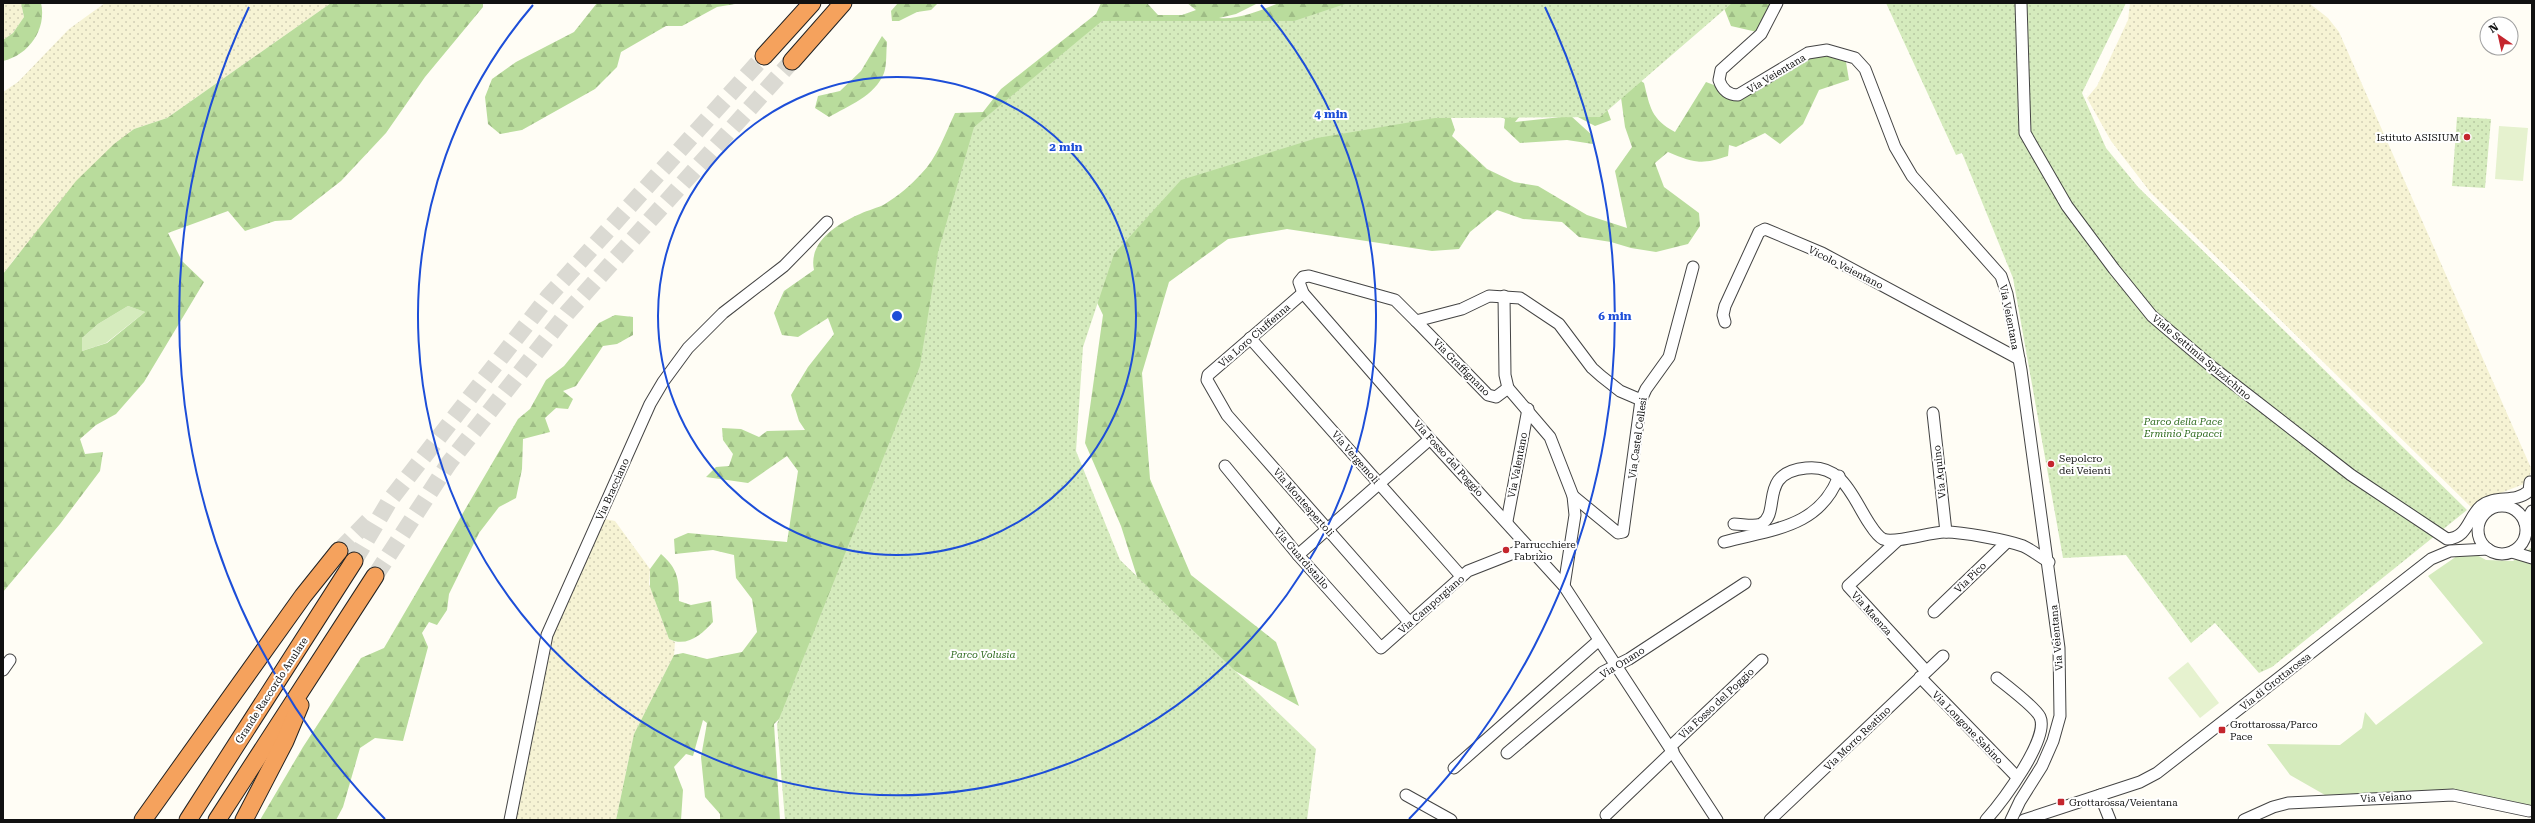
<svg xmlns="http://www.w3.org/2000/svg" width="2535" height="823" viewBox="0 0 2535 823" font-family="'Roboto Serif',serif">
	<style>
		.farmland { fill: url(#farmland-dots) }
		.grass { fill: #d5ebbd }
		.forest { fill: url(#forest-firs); fill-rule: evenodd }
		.park { fill: url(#park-dots) }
		.pitch { fill: #e6f2cf }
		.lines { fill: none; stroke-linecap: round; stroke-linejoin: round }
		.highway-tunnel { stroke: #dbdad3; stroke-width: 17; stroke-dasharray: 17 8; stroke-linecap: butt }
		.minor-casing { stroke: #444; stroke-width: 13 }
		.highway-casing { stroke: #222; stroke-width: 19 }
		.minor { stroke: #fff; stroke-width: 11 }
		.highway { stroke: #f5a25d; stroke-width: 17 }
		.ring { fill: none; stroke: #1d4ed8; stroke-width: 2 }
		.poi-dot { fill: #c4262e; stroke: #fff; stroke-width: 1.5 }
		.labels { text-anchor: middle; stroke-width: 4; stroke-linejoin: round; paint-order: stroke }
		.street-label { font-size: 10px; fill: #111; stroke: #fff }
		.poi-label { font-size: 10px; fill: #111; stroke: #fff; text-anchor: start }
		.park-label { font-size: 10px; font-style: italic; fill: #2f6b1f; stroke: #fff }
		.centre { fill: #1d4ed8; stroke: #fff; stroke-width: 2 }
		.ring-label { font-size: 12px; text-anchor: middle; font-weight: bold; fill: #1d4ed8; stroke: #fff; stroke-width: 4; stroke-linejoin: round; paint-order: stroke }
	</style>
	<defs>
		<pattern id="farmland-dots" width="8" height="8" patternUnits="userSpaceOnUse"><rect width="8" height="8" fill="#f6f3d4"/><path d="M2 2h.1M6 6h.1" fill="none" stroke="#d2cfb5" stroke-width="1.8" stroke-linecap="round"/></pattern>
		<pattern id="forest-firs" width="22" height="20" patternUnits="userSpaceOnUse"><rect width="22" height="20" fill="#b9dc9c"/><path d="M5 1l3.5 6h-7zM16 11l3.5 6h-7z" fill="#9ebc85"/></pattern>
		<pattern id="park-dots" width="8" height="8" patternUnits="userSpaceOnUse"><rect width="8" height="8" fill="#d5ebbd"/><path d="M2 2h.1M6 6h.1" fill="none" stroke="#b6c8a1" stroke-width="1.8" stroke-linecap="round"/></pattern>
	</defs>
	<rect width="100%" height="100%" fill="#fffdf5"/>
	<g class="farmland">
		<polygon points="3,3 21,3 24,17 13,33 3,40"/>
		<polygon points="105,3 331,3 167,118 134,129 15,258 3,274 3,92 18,82 69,29"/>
		<polygon points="2130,3 2309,3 2328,18 2339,32 2531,468 2529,482 2493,496 2473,509 2151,193 2111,141 2087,98 2097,86 2128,20"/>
		<polygon points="605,519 615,521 650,569 649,584 669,639 675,642 674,655 634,734 616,820 515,820 554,632"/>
	</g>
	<g class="grass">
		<polygon points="128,306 145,312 106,343 82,351 82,338 98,324"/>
		<polygon points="2532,547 2532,807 2391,793 2325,795 2290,775 2267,744 2340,745 2362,728 2365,712 2376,725 2483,643 2428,576 2457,556 2473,553 2486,560 2513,561"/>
	</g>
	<g class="forest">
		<path d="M21,3H41C47,29 29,55 3,61V40L13,33L24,17Z"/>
		<path d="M331,3H483V7L425,77L386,133L341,181L291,220L275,221L245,231L228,211L168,233L182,261L204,282L144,382L116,414L96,425L80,439L85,454L103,452L100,471L60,524L3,592V274L76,181L114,144L134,129L167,118ZM128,306L145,312L107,343L82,351V338L98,324Z"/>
		<polygon points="597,3 741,3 717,7 682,26 666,26 621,52 617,67 595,89 522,130 500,134 488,124 485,97 492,79 516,62 574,32"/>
		<polygon points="898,3 938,3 931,10 917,12 899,21 892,21 891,11"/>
		<path d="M1101,3H1147L1158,15H1182L1196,10L1187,3H1258L1236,14L1219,18C1239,20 1261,10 1279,3H1524L1223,76L819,681L774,724L780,820H720V814L705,797L701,757L707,723L703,720L693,756L686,754L674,767L683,790L681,820H616L634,734L674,655L683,653L707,659L742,652L757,632L752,599L736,578L734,555L713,550L675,554L674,539L688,533L787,542L798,471L787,456L748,483L706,477L716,467L729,466L733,454L723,440L722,428L741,429L759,437L767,431L805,430L799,421L791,395L808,367L834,334L828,318L798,337L782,335L774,313L784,291L814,270C808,242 837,224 860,214C868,210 878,208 885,204C898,196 911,185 921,174C937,158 945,134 955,113L983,112L1001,89L1096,14Z"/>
		<polygon points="1722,3 1780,3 1757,32 1731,26"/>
		<path d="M882,36L887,42C886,51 887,65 884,73C875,96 848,106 829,117L815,108L818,96L840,91L861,71Z"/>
		<path d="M1844,50L1849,80L1819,90L1803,124L1780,144L1765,133L1736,147L1729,145L1728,156C1701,165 1694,163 1668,152L1655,163L1664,187L1699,213L1700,226L1688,244L1656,252L1631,248L1611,242L1579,237L1562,222L1523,219L1497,210L1470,232L1459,249L1432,251L1287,229L1228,239L1169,282L1142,373L1150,479L1191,575L1276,642L1299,706L1217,661L1145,602L1121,526L1085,443L1103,315L1091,290L1146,170L1448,109L1455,130L1452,136L1487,169L1514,182L1538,186L1587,215L1627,228L1615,171L1632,147L1625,127L1620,90L1632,75L1644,83C1650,107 1651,119 1675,132L1706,82L1735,93L1805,56Z"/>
		<polygon points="1603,98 1611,120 1595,126 1578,117 1529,105 1515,122 1571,116 1593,136 1593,144 1567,140 1520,143 1504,128 1505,119 1485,108"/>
		<polygon points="615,315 633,317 633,335 617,344 603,346 576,386 563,391 573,399 568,409 556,408 545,418 550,432 523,439 522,469 516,498 499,507 479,533 449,594 447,610 437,625 429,622 422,633 428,647 403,741 375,738 360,748 343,807 336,820 260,820 303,747 361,658 384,648 518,419 530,409 546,380 564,366 599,323"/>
		<path d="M661,554C678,569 679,579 679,601L691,605L711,601L713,622C702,634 687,648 669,639L650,587V569Z"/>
	</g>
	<g class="park">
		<polygon points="1348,3 1732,3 1600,117 1435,118 1317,138 1181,180 1114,254 1083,347 1076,451 1120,560 1316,749 1307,820 785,820 777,724 920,366 938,252 974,127 1102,21 1294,21"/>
		<polygon points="1886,3 2126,3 2082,93 2106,148 2138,187 2467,510 2272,667 2259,673 2215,623 2191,643 2126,555 2063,558 2013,278 1962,153 1956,155"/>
		<polygon points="2457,117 2491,119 2485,188 2452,186"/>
	</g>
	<g class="pitch">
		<polygon points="2499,126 2528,128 2523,181 2495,179"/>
		<polygon points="2188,662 2219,703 2200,718 2168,678"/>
	</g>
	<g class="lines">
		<g class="highway-tunnel">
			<polyline points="339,551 372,517"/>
			<polyline points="354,561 390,500 548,297 764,56"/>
			<polyline points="375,576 449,463 567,313 792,61"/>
		</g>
		<g class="minor-casing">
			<g id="minor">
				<path d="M1777,3L1761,34L1721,70L1719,80C1722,89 1728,95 1738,95L1808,53L1827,50L1855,58L1865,69L1895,147L1912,176L2001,276L2007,294L2021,370L2059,648L2060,716L2053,741L2042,766L2020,801L2011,820"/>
				<path d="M2021,3L2025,133L2067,206L2114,269L2152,316L2212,367L2351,475L2447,539C2468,538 2468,517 2481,506C2496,494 2514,504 2529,491L2530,482"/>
				<polyline points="1303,293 1208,375 1207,380 1227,415 1409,622"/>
				<polyline points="1504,296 1505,375 1508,388"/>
				<polyline points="1416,321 1488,395 1496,397 1508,388 1550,437 1573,496 1575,515 1564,586"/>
				<polyline points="1725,322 1723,315 1725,306 1759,232 1765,229 1822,253 2019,359"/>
				<polyline points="1250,338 1461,576"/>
				<polyline points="1641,400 1620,391 1601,376 1592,368 1559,324 1520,298 1489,296 1462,309 1416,321 1395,300 1309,276 1303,277 1299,282 1303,293 1430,439 1564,586 1717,820"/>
				<polyline points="1933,413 1946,532"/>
				<polyline points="1225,466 1298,555 1381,648 1468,571 1529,547"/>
				<polyline points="1573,496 1618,533 1623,532 1641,400 1646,389 1669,357 1693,267"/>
				<circle cx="2502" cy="530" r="24"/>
				<polyline points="1507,521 1528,409"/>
				<polyline points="2525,523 2532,511"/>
				<path d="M1734,524C1742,524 1754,527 1761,524C1782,513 1757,473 1806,468C1843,464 1852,497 1869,523C1873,529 1877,536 1883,539C1894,544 1930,532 1945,532C1963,532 2006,540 2023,546C2032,550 2040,557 2049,562"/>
				<polyline points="1897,541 1848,586 1926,671"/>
				<path d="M1724,542C1772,529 1819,528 1839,476"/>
				<polyline points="2512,552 2532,558"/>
				<polyline points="1298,555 1430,439"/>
				<polyline points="1934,612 2006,543"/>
				<polyline points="3,670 10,660"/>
				<polyline points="1920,677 2017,777"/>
				<polyline points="1670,747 1762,660"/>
				<polyline points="1507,753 1603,672 1629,659 1745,583"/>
				<polyline points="1454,768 1598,641"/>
				<polyline points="1406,795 1451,820"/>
				<polyline points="2100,795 2110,820"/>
				<polyline points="1606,815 1673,751"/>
				<polyline points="510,820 547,635 650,404 663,382 688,348 723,313 784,266 827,222"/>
				<polyline points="1770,820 1943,656"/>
				<path d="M1986,820C2001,803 2050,739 2040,717C2036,708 2006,685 1997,678"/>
				<polyline points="2024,820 2140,782 2157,773 2431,559 2450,551 2488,549"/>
				<polyline points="2244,820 2273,807 2288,803 2453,795 2529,811"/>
			</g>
		</g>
		<g class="highway-casing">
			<g id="highway">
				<polyline points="764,56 812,3"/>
				<polyline points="792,61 843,3"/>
				<polyline points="143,820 303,596 339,551"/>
				<polyline points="188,820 354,561"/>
				<polyline points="217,820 375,576"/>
				<polyline points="244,820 285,741 300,705"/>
			</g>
		</g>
		<use href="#minor" class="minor"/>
		<use href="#highway" class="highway"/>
	</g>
	<g class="ring">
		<circle cx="897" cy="316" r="239"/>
		<path d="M1261 5A479 479 0 1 1 533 5"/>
		<path d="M385 819A718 718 0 0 1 249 7M1545 7A718 718 0 0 1 1409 819"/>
	</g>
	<g class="poi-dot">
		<circle cx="2467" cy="137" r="4"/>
		<circle cx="2051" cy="464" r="4"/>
		<circle cx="1506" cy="550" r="4"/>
		<rect x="2218" y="726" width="8" height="8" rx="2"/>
		<rect x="2057" y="798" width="8" height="8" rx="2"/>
	</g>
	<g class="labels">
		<g class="street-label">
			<text transform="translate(1776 73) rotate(-31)" y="4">Via Veientana</text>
			<text transform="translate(1846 267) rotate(27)" y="4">Vicolo Veientano</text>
			<text transform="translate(2010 317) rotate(79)" y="4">Via Veientana</text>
			<text transform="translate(1254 335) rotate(-41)" y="4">Via Loro Ciuffenna</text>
			<text transform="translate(2202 357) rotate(40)" y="4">Viale Settimia Spizzichino</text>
			<text transform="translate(1462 367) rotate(45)" y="4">Via Graffignano</text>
			<text transform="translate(1637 438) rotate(-82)" y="4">Via Castel Cellesi</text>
			<text transform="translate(1356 457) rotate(49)" y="4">Via Vergemoli</text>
			<text transform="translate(1449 458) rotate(48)" y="4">Via Fosso del Poggio</text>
			<text transform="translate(1517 465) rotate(-79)" y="4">Via Valentano</text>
			<text transform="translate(1939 472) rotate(-96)" y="4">Via Aquino</text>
			<text transform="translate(612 489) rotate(-66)" y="4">Via Bracciano</text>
			<text transform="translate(1304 502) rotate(49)" y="4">Via Montespertoli</text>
			<text transform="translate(1302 558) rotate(49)" y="4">Via Guardistallo</text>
			<text transform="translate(1970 577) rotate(-44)" y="4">Via Pico</text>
			<text transform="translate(1431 604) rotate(-41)" y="4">Via Camporgiano</text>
			<text transform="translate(1872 613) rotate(48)" y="4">Via Maenza</text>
			<text transform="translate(2056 638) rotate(-95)" y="4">Via Veientana</text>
			<text transform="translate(1622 662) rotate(-32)" y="4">Via Onano</text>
			<text transform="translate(2275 681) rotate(-38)" y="4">Via di Grottarossa</text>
			<text transform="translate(271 690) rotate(-57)" y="4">Grande Raccordo Anulare</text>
			<text transform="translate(1716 703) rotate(-43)" y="4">Via Fosso del Poggio</text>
			<text transform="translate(1968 727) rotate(46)" y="4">Via Longone Sabino</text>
			<text transform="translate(1857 738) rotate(-44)" y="4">Via Morro Reatino</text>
			<text transform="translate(2386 797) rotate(-3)" y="4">Via Veiano</text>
		</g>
		<g class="poi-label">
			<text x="2459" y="141" text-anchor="end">Istituto ASISIUM</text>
			<text x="2059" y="462">Sepolcro<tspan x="2059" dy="12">dei Veienti</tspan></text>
			<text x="1514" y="548">Parrucchiere<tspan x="1514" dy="12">Fabrizio</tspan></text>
			<text x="2230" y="728">Grottarossa/Parco<tspan x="2230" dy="12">Pace</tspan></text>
			<text x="2069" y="806">Grottarossa/Veientana</text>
		</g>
		<g class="park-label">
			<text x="2183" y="425">Parco della Pace<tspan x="2183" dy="12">Erminio Papacci</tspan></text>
			<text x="983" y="658">Parco Volusia</text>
		</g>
	</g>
	<circle cx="897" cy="316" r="6" class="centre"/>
	<g class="ring-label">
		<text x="1331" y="118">4 min</text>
		<text x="1066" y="151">2 min</text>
		<text x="1615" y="320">6 min</text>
	</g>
	<rect width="2535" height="823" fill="none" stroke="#111111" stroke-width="8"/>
	<g transform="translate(2499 36) rotate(326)"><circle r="19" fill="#ffffff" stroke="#a0a0a0"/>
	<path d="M0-3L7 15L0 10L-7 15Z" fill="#c4262e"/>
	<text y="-6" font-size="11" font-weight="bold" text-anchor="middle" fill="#111111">N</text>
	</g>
</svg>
